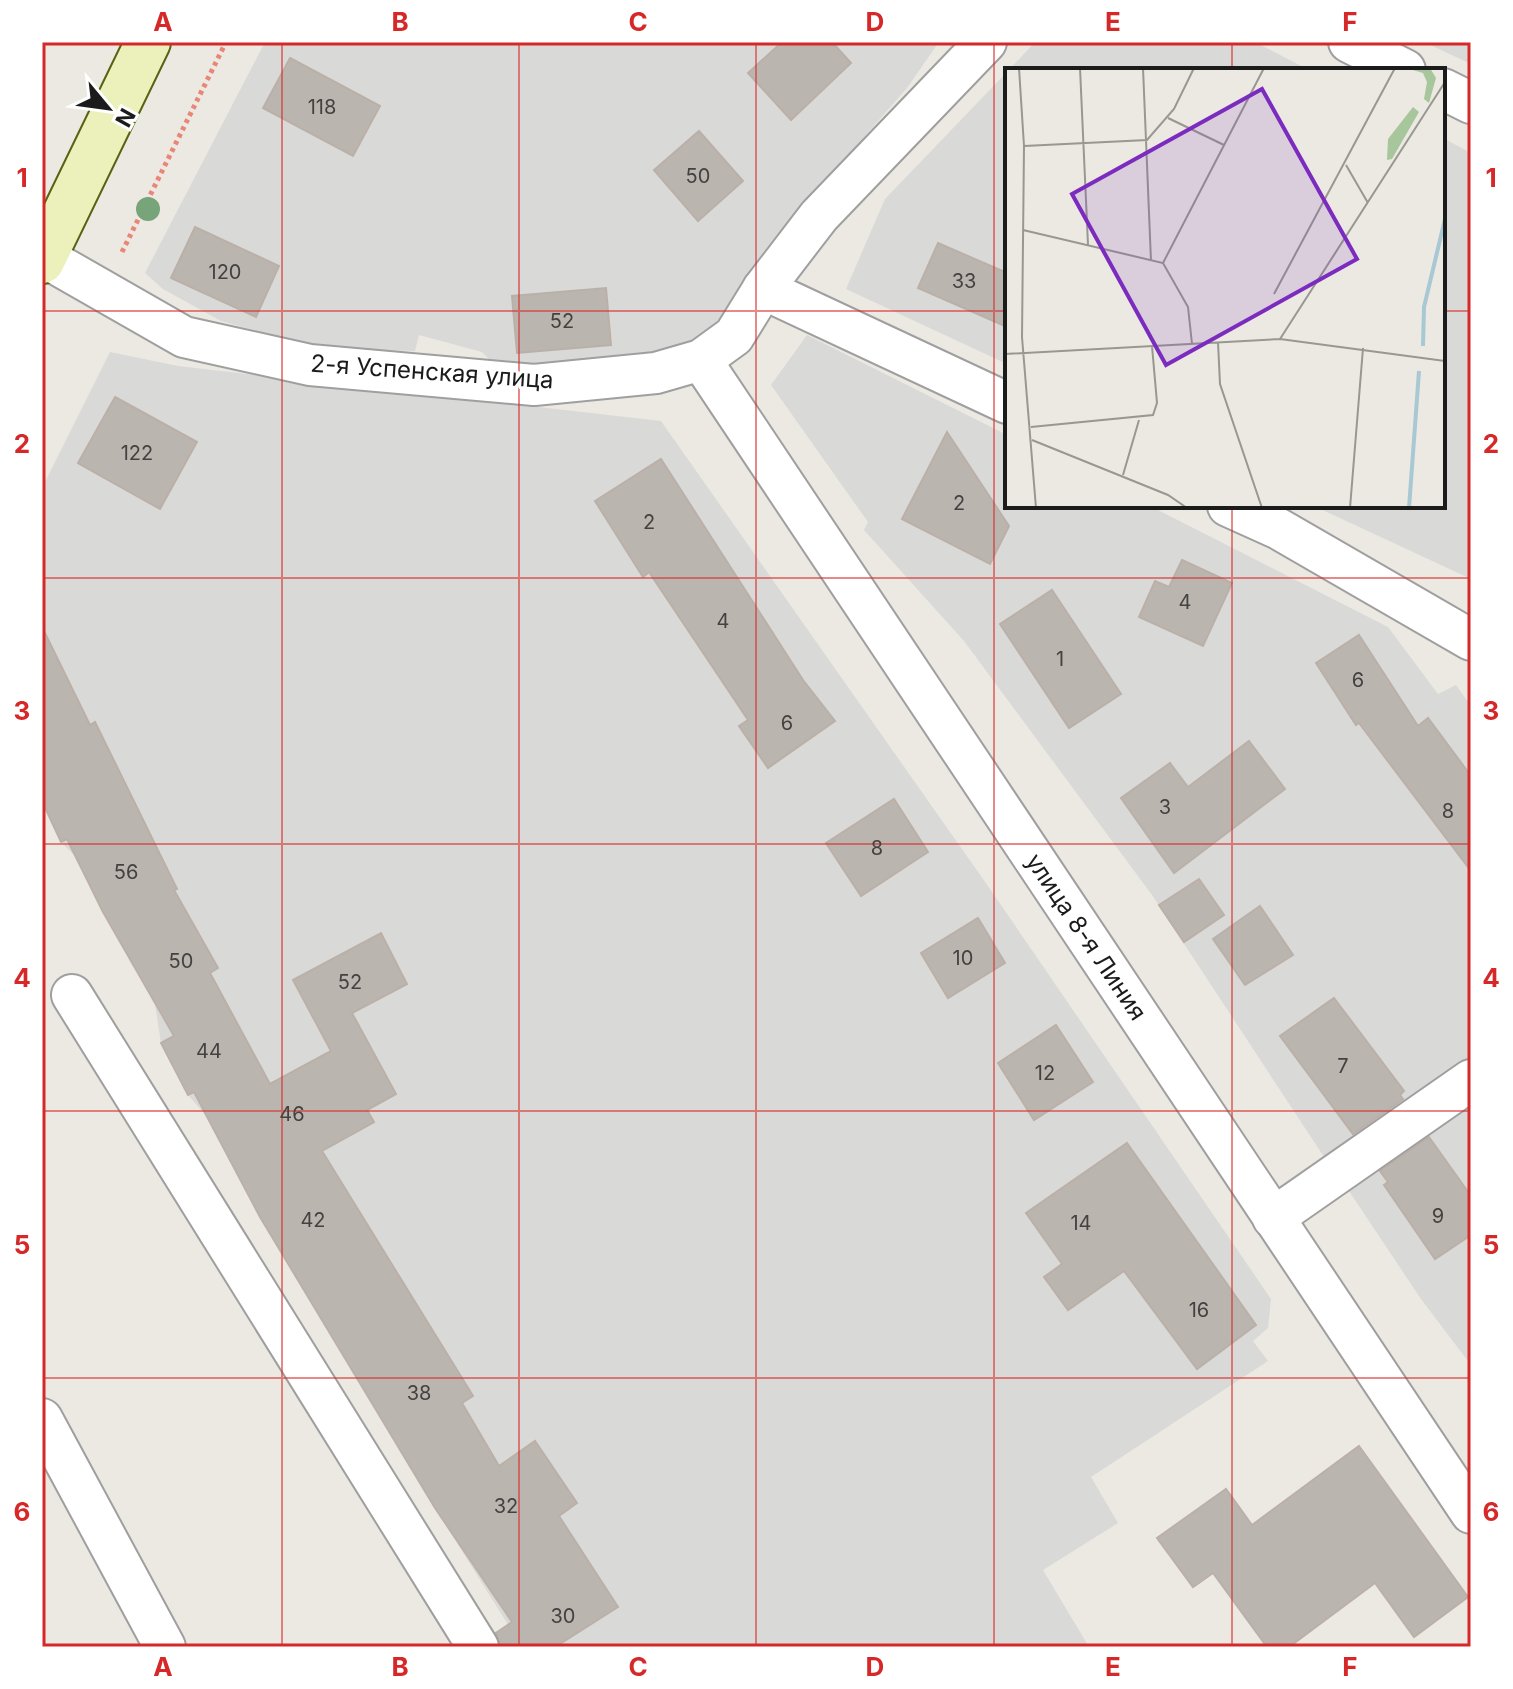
<svg xmlns="http://www.w3.org/2000/svg" width="1513" height="1689" viewBox="0 0 1513 1689" font-family="Inter,sans-serif">
	<style>
		.residential { fill: #d9d9d8 }
		.building { fill: #bbb5b0; stroke: #bbb0a7; stroke-width: 2 }
		.lines { fill: none; stroke-linecap: round; stroke-linejoin: round }
		.minor-casing { stroke: #9f9f9f; stroke-width: 44 }
		.secondary-casing { stroke: #576312; stroke-width: 48 }
		.path { stroke: #e88777; stroke-width: 5; stroke-dasharray: 4 4; stroke-linecap: butt }
		.minor { stroke: #fff; stroke-width: 40 }
		.secondary { stroke: #ecf1bb; stroke-width: 44 }
		.tree { fill: #77a478 }
		.grid { fill: none; stroke: #d62828; stroke-width: 2; stroke-opacity: 0.55 }
		.labels { text-anchor: middle; stroke-width: 6; stroke-linejoin: round; paint-order: stroke }
		.number-label { font-size: 20px; fill: #434240 }
		.street-label { font-size: 24px; fill: #1b1b1b; stroke: #fff }
		.inset-river { fill: none; stroke: #a8c8d4; stroke-width: 4 }
		.inset-road { fill: none; stroke: #989792; stroke-width: 2 }
		.view { fill: #7b2cbf; fill-opacity: 0.15; stroke: #7b2cbf; stroke-width: 4 }
		.inset-edge { fill: none; stroke: #1b1b1b; stroke-width: 4 }
		.neatline { fill: none; stroke: #d62828; stroke-width: 3 }
		.grid-label { font-size: 26px; text-anchor: middle; font-weight: bold; fill: #d62828 }
	</style>
	<rect width="100%" height="100%" fill="#ece9e2"/>
	<g class="residential">
		<polygon points="265,42 939,42 907,88 809,200 712,334 671,356 635,361 497,367 482,352 419,335 415,351 315,348 221,321 163,289 145,273"/>
		<polygon points="1035,42 1255,42 1309,70 1009,70"/>
		<polygon points="1424,42 1471,42 1471,64"/>
		<polygon points="1007,72 1007,364 846,289 885,199"/>
		<polygon points="1443,138 1471,153 1471,579 1314,506 1443,506"/>
		<polygon points="807,335 1007,435 1007,506 1150,506 1388,627 1438,694 1456,685 1471,706 1471,1058 1328,1163 1152,895 964,641 864,530 868,522 771,385"/>
		<polygon points="110,352 178,366 661,421 990,889 1271,1299 1268,1328 1253,1341 1268,1361 1091,1477 1118,1523 1043,1570 1089,1647 522,1647 435,1508 208,1118 188,1095 161,1043 155,1004 75,856 61,842 42,801 42,488"/>
		<polygon points="1471,1094 1471,1365 1421,1299 1345,1185"/>
	</g>
	<g class="building">
		<polygon points="782,42 832,42 851,63 791,120 748,73"/>
		<polygon points="290,58 380,106 353,156 263,108"/>
		<polygon points="699,131 743,181 698,221 654,170"/>
		<polygon points="195,227 279,266 256,317 171,278"/>
		<polygon points="938,243 1007,273 1007,327 918,288"/>
		<polygon points="606,288 611,345 517,353 512,296"/>
		<polygon points="115,397 197,442 160,509 78,463"/>
		<polygon points="947,432 1009,526 990,564 902,519"/>
		<polygon points="661,459 803,680 835,721 768,768 739,726 748,720 649,572 643,577 595,501"/>
		<polygon points="1182,560 1232,583 1203,646 1139,617 1155,581 1169,587"/>
		<polygon points="1052,590 1121,694 1069,728 1000,624"/>
		<polygon points="42,627 90,725 95,722 177,889 174,890 218,968 210,973 270,1084 331,1051 293,980 381,933 407,984 352,1013 396,1094 367,1110 374,1122 322,1151 473,1396 462,1403 499,1466 535,1441 577,1503 559,1516 618,1607 555,1647 501,1647 496,1633 512,1622 435,1508 260,1217 194,1092 188,1095 161,1043 174,1036 103,912 67,839 61,842 42,801"/>
		<polygon points="1359,635 1418,726 1428,718 1471,776 1471,871 1359,723 1356,725 1316,663"/>
		<polygon points="1249,741 1285,789 1174,873 1121,798 1170,763 1188,787"/>
		<polygon points="894,799 928,852 861,896 826,843"/>
		<polygon points="1199,879 1224,915 1184,942 1159,905"/>
		<polygon points="1260,906 1293,955 1245,985 1213,939"/>
		<polygon points="978,918 1005,963 948,998 921,953"/>
		<polygon points="1334,998 1404,1091 1400,1095 1403,1099 1353,1134 1280,1036"/>
		<polygon points="1056,1025 1093,1082 1034,1120 998,1063"/>
		<polygon points="1429,1137 1471,1196 1471,1235 1435,1259 1384,1185 1388,1182 1380,1171"/>
		<polygon points="1127,1143 1256,1325 1197,1369 1124,1271 1068,1310 1044,1277 1062,1264 1026,1213"/>
		<polygon points="1359,1446 1468,1597 1414,1637 1375,1583 1289,1647 1267,1647 1213,1573 1193,1587 1157,1538 1226,1489 1252,1525"/>
	</g>
	<g class="lines">
		<g class="minor-casing">
			<g id="minor">
				<polyline points="1349,42 1405,70"/>
				<polyline points="1443,89 1471,103"/>
				<polyline points="44,257 184,337 310,365 534,385 656,373 701,360 734,336 763,289 819,216 986,42"/>
				<polyline points="763,289 1007,403"/>
				<polyline points="701,360 1471,1513"/>
				<polyline points="1228,506 1279,529 1471,640"/>
				<polyline points="72,995 478,1647"/>
				<polyline points="1273,1218 1471,1080"/>
				<polyline points="42,1419 165,1647"/>
			</g>
		</g>
		<g class="secondary-casing">
			<polyline id="secondary" points="42,261 148,42"/>
		</g>
		<polyline class="path" points="122,252 226,42"/>
		<use href="#minor" class="minor"/>
		<use href="#secondary" class="secondary"/>
	</g>
	<circle class="tree" cx="148" cy="209" r="12"/>
	<path class="grid" d="M282,42V1647M519,42V1647M756,42V1647M994,42V1647M1232,42V70M42,311H1007M1443,311H1471M1232,506V1647M42,578H1471M42,844H1471M42,1111H1471M42,1378H1471"/>
	<g class="labels">
		<g class="number-label">
			<text x="322" y="114">118</text>
			<text x="698" y="183">50</text>
			<text x="225" y="279">120</text>
			<text x="964" y="288">33</text>
			<text x="562" y="328">52</text>
			<text x="137" y="460">122</text>
			<text x="959" y="510">2</text>
			<text x="649" y="529">2</text>
			<text x="1185" y="609">4</text>
			<text x="723" y="628">4</text>
			<text x="1060" y="666">1</text>
			<text x="1358" y="687">6</text>
			<text x="787" y="730">6</text>
			<text x="1165" y="814">3</text>
			<text x="1448" y="818">8</text>
			<text x="877" y="855">8</text>
			<text x="126" y="879">56</text>
			<text x="963" y="965">10</text>
			<text x="181" y="968">50</text>
			<text x="350" y="989">52</text>
			<text x="209" y="1058">44</text>
			<text x="1343" y="1073">7</text>
			<text x="1045" y="1080">12</text>
			<text x="292" y="1121">46</text>
			<text x="1438" y="1223">9</text>
			<text x="313" y="1227">42</text>
			<text x="1081" y="1230">14</text>
			<text x="1199" y="1317">16</text>
			<text x="419" y="1400">38</text>
			<text x="506" y="1513">32</text>
			<text x="563" y="1623">30</text>
		</g>
		<g class="street-label">
			<text transform="translate(432 372) rotate(4)" y="8">2-я Успенская улица</text>
			<text transform="translate(1086 937) rotate(56)" y="8">улица 8-я Линия</text>
		</g>
	</g>
	<g transform="translate(1005 68)">
		<rect width="440" height="440" fill="#ece9e2"/>
		<path d="M401,0H425L431,10L424,35L419,31L422,14L418,5ZM408,39L414,44L387,91L382,92L383,71Z" fill="#a7c69c"/>
		<path class="inset-river" d="M418,278L419,239L440,151M404,440L414,303"/>
		<path class="inset-road" d="M14,0L19,78L17,269L31,440M75,0L83,177M138,0L146,193M163,50L219,77M19,78L142,72L169,41L189,0M341,97L363,135M18,162L158,195L183,239L187,276M158,195L259,0M269,226L390,0M275,271L440,14M213,274L215,316L257,440M0,286L275,271L440,293M26,359L148,347L152,335L147,278M27,372L163,427L182,440M118,407L134,352M345,440L358,280"/>
		<path class="view" d="M257,21L352,191L161,297L67,126Z"/>
		<rect width="440" height="440" class="inset-edge"/>
	</g>
	<rect width="1513" height="1689" fill="none" stroke="#ffffff" stroke-width="88"/>
	<g transform="translate(108 108) rotate(119)" stroke="#ffffff" stroke-width="6" paint-order="stroke">
	<path d="M0-6L14 30L0 20L-14 30Z" fill="#1b1b1b"/>
	<text y="-12" font-size="22" font-weight="bold" text-anchor="middle" fill="#1b1b1b">N</text>
	</g>
	<rect x="44" y="44" width="1425" height="1601" class="neatline"/>
	<g class="grid-label">
		<text x="163" y="31">A</text>
		<text x="400" y="31">B</text>
		<text x="638" y="31">C</text>
		<text x="875" y="31">D</text>
		<text x="1113" y="31">E</text>
		<text x="1350" y="31">F</text>
		<text x="22" y="187">1</text>
		<text x="1491" y="187">1</text>
		<text x="22" y="453">2</text>
		<text x="1491" y="453">2</text>
		<text x="22" y="720">3</text>
		<text x="1491" y="720">3</text>
		<text x="22" y="987">4</text>
		<text x="1491" y="987">4</text>
		<text x="22" y="1254">5</text>
		<text x="1491" y="1254">5</text>
		<text x="22" y="1521">6</text>
		<text x="1491" y="1521">6</text>
		<text x="163" y="1676">A</text>
		<text x="400" y="1676">B</text>
		<text x="638" y="1676">C</text>
		<text x="875" y="1676">D</text>
		<text x="1113" y="1676">E</text>
		<text x="1350" y="1676">F</text>
	</g>
</svg>
